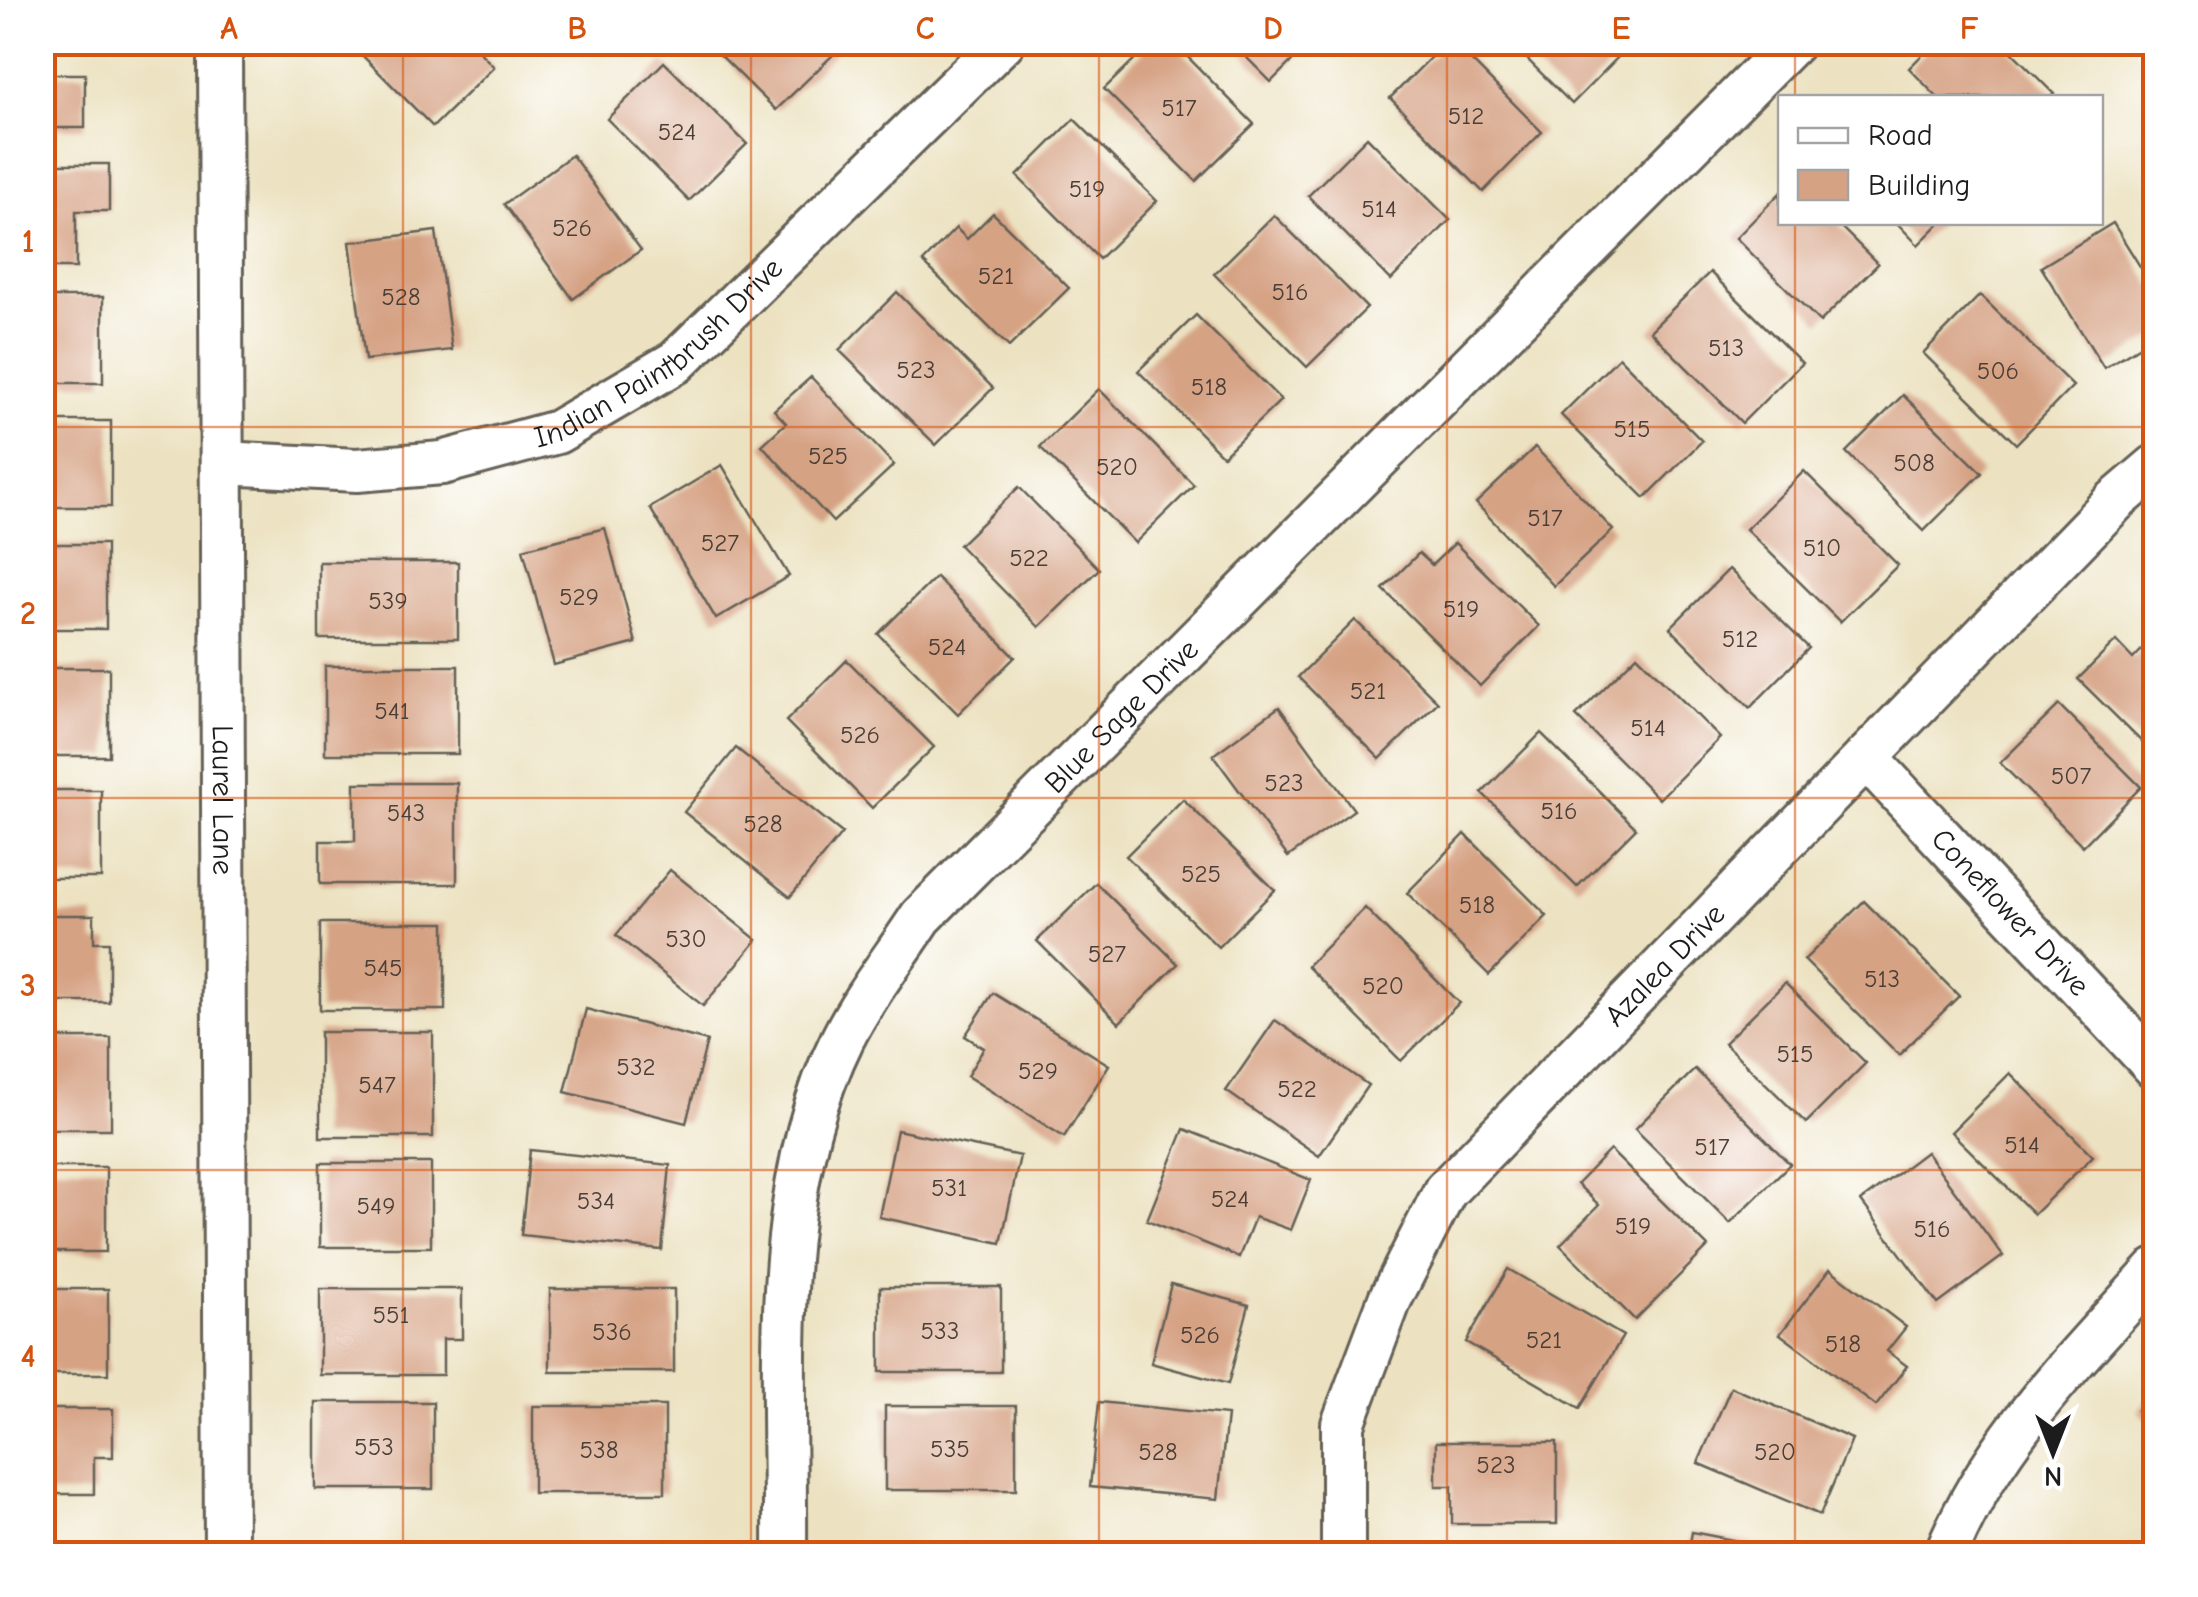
<svg xmlns="http://www.w3.org/2000/svg" width="2198" height="1597" viewBox="0 0 2198 1597" font-family="'Comic Neue',sans-serif">
	<style>
		.building { fill: #d6a284 }
		.lines { fill: none; stroke-linecap: round; stroke-linejoin: round }
		.street-casing { stroke: #656156; stroke-width: 48 }
		.street { stroke: #fff; stroke-width: 42 }
		.grid { fill: none; stroke: #d4530e; stroke-width: 2.5; stroke-opacity: 0.55 }
		.labels { text-anchor: middle; stroke-width: 10; stroke-linejoin: round; paint-order: stroke }
		.number-label { font-size: 25px; fill: #4a3e36 }
		.street-label { font-size: 30px; fill: #1c1c1c; stroke: #fff }
		.neatline { fill: none; stroke: #d4530e; stroke-width: 4 }
		.grid-label { font-size: 32px; text-anchor: middle; font-weight: bold; fill: #d4530e }
	</style>
	<rect width="100%" height="100%" fill="#fff"/>
	<filter id="ink" filterUnits="userSpaceOnUse"><feTurbulence type="fractalNoise" baseFrequency=".01" numOctaves="2"/><feDisplacementMap in="SourceGraphic" scale="20" xChannelSelector="R" yChannelSelector="G"/><feConvolveMatrix kernelMatrix="1 2 1 2 8 2 1 2 1" color-interpolation-filters="sRGB"/></filter>
	<filter id="wash" filterUnits="userSpaceOnUse"><feTurbulence type="fractalNoise" baseFrequency=".0048" numOctaves="4" result="noise"/><feDisplacementMap in="SourceGraphic" scale="40" xChannelSelector="R" yChannelSelector="G"/><feGaussianBlur stdDeviation="2.25" result="paint"/><feColorMatrix in="noise" values="0 0 0 0 0 0 0 0 0 0 0 0 0 0 0 0 0 1.4 0 .05"/><feComposite in="paint" operator="in"/></filter>
	<g filter="url(#wash)">
		<rect width="100%" height="100%" fill="#ece2c1"/>
		<g id="blocks">
			<g class="building">
				<polygon points="349,42 470,42 494,67 433,127"/>
				<polygon points="707,42 825,42 835,53 776,110"/>
				<polygon points="1152,42 1173,42 1254,124 1196,181 1104,89"/>
				<polygon points="1231,42 1311,42 1271,82"/>
				<polygon points="1446,42 1453,42 1542,132 1483,192 1390,98"/>
				<polygon points="1510,42 1626,42 1629,46 1572,104"/>
				<polygon points="1935,42 2002,42 2054,94 2050,98 1938,98 1909,68"/>
				<polygon points="664,62 747,144 689,201 607,119"/>
				<rect x="42" y="74" width="43" height="54"/>
				<polygon points="1074,119 1157,201 1099,259 1017,176"/>
				<polygon points="1367,137 1450,220 1391,280 1308,196"/>
				<polygon points="572,155 641,250 573,299 504,204"/>
				<polygon points="42,164 109,164 109,211 76,211 76,268 42,268"/>
				<polygon points="1780,193 1780,222 1836,222 1878,264 1820,322 1736,238"/>
				<polygon points="993,213 1069,288 1009,347 923,262 956,228 967,239"/>
				<polygon points="1274,215 1367,308 1307,367 1214,274"/>
				<polygon points="1896,222 1941,222 1918,245"/>
				<polygon points="2113,223 2156,292 2156,336 2104,368 2041,267"/>
				<polygon points="436,231 452,350 365,360 350,242"/>
				<polygon points="1710,272 1802,363 1742,423 1650,331"/>
				<polygon points="897,292 993,388 936,445 839,350"/>
				<polygon points="1980,295 2073,386 2016,444 1923,353"/>
				<rect x="42" y="297" width="61" height="86"/>
				<polygon points="1196,315 1281,400 1223,456 1138,371"/>
				<polygon points="1619,357 1702,441 1645,498 1561,415"/>
				<polygon points="811,377 894,465 833,522 762,445 786,423 774,410"/>
				<polygon points="1099,389 1194,485 1135,543 1040,447"/>
				<polygon points="1903,395 1982,473 1924,531 1846,452"/>
				<rect x="42" y="421" width="69" height="86"/>
				<polygon points="1535,447 1613,530 1554,586 1476,503"/>
				<polygon points="722,465 789,576 716,619 650,508"/>
				<polygon points="1804,471 1898,565 1840,622 1746,529"/>
				<polygon points="1019,487 1099,569 1039,627 959,545"/>
				<polygon points="605,528 636,643 554,665 523,549"/>
				<polygon points="1455,543 1539,626 1480,686 1383,589 1419,553 1432,565"/>
				<rect x="42" y="544" width="64" height="85"/>
				<rect x="319" y="562" width="139" height="77"/>
				<polygon points="1729,569 1809,648 1750,708 1670,628"/>
				<polygon points="936,577 1015,657 958,714 878,634"/>
				<polygon points="1355,620 1438,702 1380,759 1298,677"/>
				<polygon points="2153,638 2156,641 2156,756 2078,679 2116,641 2133,659"/>
				<polygon points="1637,655 1720,738 1659,799 1576,716"/>
				<polygon points="847,660 934,747 872,808 786,721"/>
				<rect x="325" y="666" width="133" height="88"/>
				<rect x="42" y="668" width="67" height="88"/>
				<polygon points="2059,705 2141,787 2083,846 2000,763"/>
				<polygon points="1279,707 1354,810 1288,857 1213,755"/>
				<polygon points="1541,733 1636,828 1577,887 1482,793"/>
				<polygon points="736,748 842,833 790,897 684,812"/>
				<polygon points="355,783 457,783 457,884 320,884 320,841 355,841"/>
				<rect x="42" y="790" width="59" height="88"/>
				<polygon points="1183,799 1275,890 1218,947 1126,856"/>
				<polygon points="1465,834 1547,916 1489,975 1407,893"/>
				<polygon points="670,870 757,940 703,1006 616,935"/>
				<polygon points="1096,883 1178,964 1119,1023 1037,941"/>
				<polygon points="1864,901 1959,996 1899,1055 1804,960"/>
				<polygon points="1365,908 1459,1003 1401,1061 1307,966"/>
				<polygon points="42,915 94,915 94,942 109,942 109,1002 42,1002"/>
				<rect x="320" y="923" width="125" height="87"/>
				<polygon points="1785,983 1866,1063 1806,1123 1724,1043"/>
				<polygon points="993,993 1109,1065 1064,1137 967,1076 984,1048 965,1036"/>
				<polygon points="586,1009 707,1041 686,1123 565,1092"/>
				<polygon points="1275,1020 1368,1085 1319,1156 1226,1091"/>
				<rect x="320" y="1032" width="113" height="105"/>
				<rect x="42" y="1038" width="69" height="91"/>
				<polygon points="1695,1069 1790,1164 1730,1223 1635,1129"/>
				<polygon points="2010,1073 2093,1156 2034,1214 1951,1132"/>
				<polygon points="1184,1129 1311,1180 1291,1230 1255,1217 1239,1257 1147,1220"/>
				<polygon points="897,1130 1020,1156 1001,1243 879,1217"/>
				<polygon points="530,1150 670,1165 662,1250 521,1235"/>
				<polygon points="1610,1150 1708,1247 1635,1320 1560,1245 1599,1205 1577,1184"/>
				<polygon points="1926,1152 2003,1256 1938,1304 1861,1201"/>
				<rect x="320" y="1163" width="111" height="84"/>
				<rect x="42" y="1167" width="64" height="85"/>
				<polygon points="1508,1269 1623,1336 1580,1408 1466,1342"/>
				<polygon points="1830,1269 1906,1327 1887,1351 1907,1366 1876,1406 1780,1334"/>
				<polygon points="1171,1284 1249,1305 1228,1384 1151,1363"/>
				<rect x="880" y="1287" width="121" height="85"/>
				<rect x="42" y="1289" width="66" height="85"/>
				<polygon points="320,1289 462,1289 462,1339 443,1339 443,1375 320,1375"/>
				<rect x="550" y="1289" width="124" height="83"/>
				<polygon points="1731,1387 1852,1439 1820,1515 1698,1463"/>
				<polygon points="2156,1392 2156,1429 2137,1410"/>
				<rect x="315" y="1402" width="118" height="87"/>
				<polygon points="1099,1402 1227,1415 1218,1499 1090,1487"/>
				<rect x="533" y="1406" width="132" height="87"/>
				<rect x="885" y="1406" width="131" height="84"/>
				<polygon points="42,1409 113,1409 113,1457 94,1457 94,1494 42,1494"/>
				<polygon points="1436,1442 1557,1442 1557,1524 1452,1524 1452,1486 1436,1486"/>
				<polygon points="1692,1532 1800,1553 1800,1554 1688,1554"/>
			</g>
		</g>
	</g>
	<g filter="url(#ink)">
		<use href="#blocks" fill-opacity="0" stroke="#656156" stroke-width="2.5"/>
		<g class="lines">
			<g class="street-casing">
				<g id="street">
					<path id="s1" d="M220,42L226,1554"/>
					<path id="s2" d="M222,463L357,470L442,463L557,432L676,362L1003,42"/>
					<path id="s3" d="M1866,757L2156,1068"/>
					<path id="s4" d="M785,1554C787,1387 766,1193 843,1038C864,996 896,956 921,917L1793,42"/>
					<path id="s5" d="M1343,1554V1424L1390,1299L1445,1191L2115,501L2156,466"/>
					<path d="M1946,1554C1991,1442 2076,1359 2156,1270"/>
				</g>
			</g>
			<use href="#street" class="street"/>
		</g>
	</g>
	<path class="grid" d="M403,42V1554M751,42V1554M1099,42V1554M1447,42V1554M1795,42V98M1795,222V1554M42,427H2156M42,798H2156M42,1170H2156"/>
	<g class="labels">
		<g class="number-label">
			<text x="1179" y="116">517</text>
			<text x="1466" y="124">512</text>
			<text x="677" y="140">524</text>
			<text x="1087" y="197">519</text>
			<text x="1379" y="217">514</text>
			<text x="572" y="236">526</text>
			<text x="996" y="284">521</text>
			<text x="1290" y="300">516</text>
			<text x="401" y="305">528</text>
			<text x="1726" y="356">513</text>
			<text x="916" y="378">523</text>
			<text x="1998" y="379">506</text>
			<text x="1209" y="395">518</text>
			<text x="1632" y="437">515</text>
			<text x="828" y="464">525</text>
			<text x="1914" y="471">508</text>
			<text x="1117" y="475">520</text>
			<text x="1545" y="526">517</text>
			<text x="720" y="551">527</text>
			<text x="1822" y="556">510</text>
			<text x="1029" y="566">522</text>
			<text x="579" y="605">529</text>
			<text x="388" y="609">539</text>
			<text x="1461" y="617">519</text>
			<text x="1740" y="647">512</text>
			<text x="947" y="655">524</text>
			<text x="1368" y="699">521</text>
			<text x="392" y="719">541</text>
			<text x="1648" y="736">514</text>
			<text x="860" y="743">526</text>
			<text x="2071" y="784">507</text>
			<text x="1284" y="791">523</text>
			<text x="1559" y="819">516</text>
			<text x="406" y="821">543</text>
			<text x="763" y="832">528</text>
			<text x="1201" y="882">525</text>
			<text x="1477" y="913">518</text>
			<text x="686" y="947">530</text>
			<text x="1107" y="962">527</text>
			<text x="383" y="976">545</text>
			<text x="1882" y="987">513</text>
			<text x="1383" y="994">520</text>
			<text x="1795" y="1062">515</text>
			<text x="636" y="1075">532</text>
			<text x="1038" y="1079">529</text>
			<text x="377" y="1093">547</text>
			<text x="1297" y="1097">522</text>
			<text x="2022" y="1153">514</text>
			<text x="1712" y="1155">517</text>
			<text x="949" y="1196">531</text>
			<text x="1230" y="1207">524</text>
			<text x="596" y="1209">534</text>
			<text x="376" y="1214">549</text>
			<text x="1633" y="1234">519</text>
			<text x="1932" y="1237">516</text>
			<text x="391" y="1323">551</text>
			<text x="940" y="1339">533</text>
			<text x="612" y="1340">536</text>
			<text x="1200" y="1343">526</text>
			<text x="1544" y="1348">521</text>
			<text x="1843" y="1352">518</text>
			<text x="374" y="1455">553</text>
			<text x="950" y="1457">535</text>
			<text x="599" y="1458">538</text>
			<text x="1158" y="1460">528</text>
			<text x="1775" y="1460">520</text>
			<text x="1496" y="1473">523</text>
		</g>
		<g class="street-label">
			<text dy="10" stroke="none"><textPath href="#s2" startOffset="468">Indian Paintbrush Drive</textPath></text>
			<text dy="10" stroke="none"><textPath href="#s4" startOffset="952">Blue Sage Drive</textPath></text>
			<text dy="10" stroke="none"><textPath href="#s1" startOffset="758">Laurel Lane</textPath></text>
			<text dy="10" stroke="none"><textPath href="#s3" startOffset="212">Coneflower Drive</textPath></text>
			<text dy="10" stroke="none"><textPath href="#s5" startOffset="700">Azalea Drive</textPath></text>
		</g>
	</g>
	<rect width="2198" height="1597" fill="none" stroke="#fff" stroke-width="110"/>
	<rect x="1778" y="95" width="325" height="130" fill="#ffffff" stroke="#a4a4a4" stroke-width="2.5"/>
	<rect x="1798" y="128" width="50" height="15" fill="#ffffff" stroke="#a4a4a4" stroke-width="2.5"/>
	<text x="1868" y="145" font-size="30" fill="#1c1c1c">Road</text>
	<rect x="1798" y="170" width="50" height="30" fill="#d6a284" stroke="#a4a4a4" stroke-width="2.5"/>
	<text x="1868" y="195" font-size="30" fill="#1c1c1c">Building</text>
	<g transform="translate(2053 1452) rotate(180)" stroke="#ffffff" stroke-width="8" paint-order="stroke">
	<path d="M0-8L18 38L0 25L-18 38Z" fill="#1c1c1c"/>
	<text y="-15" font-size="28" font-weight="bold" text-anchor="middle" fill="#1c1c1c">N</text>
	</g>
	<rect x="55" y="55" width="2088" height="1487" class="neatline"/>
	<g class="grid-label">
		<text x="229" y="39">A</text>
		<text x="577" y="39">B</text>
		<text x="925" y="39">C</text>
		<text x="1273" y="39">D</text>
		<text x="1621" y="39">E</text>
		<text x="1969" y="39">F</text>
		<text x="28" y="252">1</text>
		<text x="28" y="624">2</text>
		<text x="28" y="996">3</text>
		<text x="28" y="1367">4</text>
	</g>
</svg>
